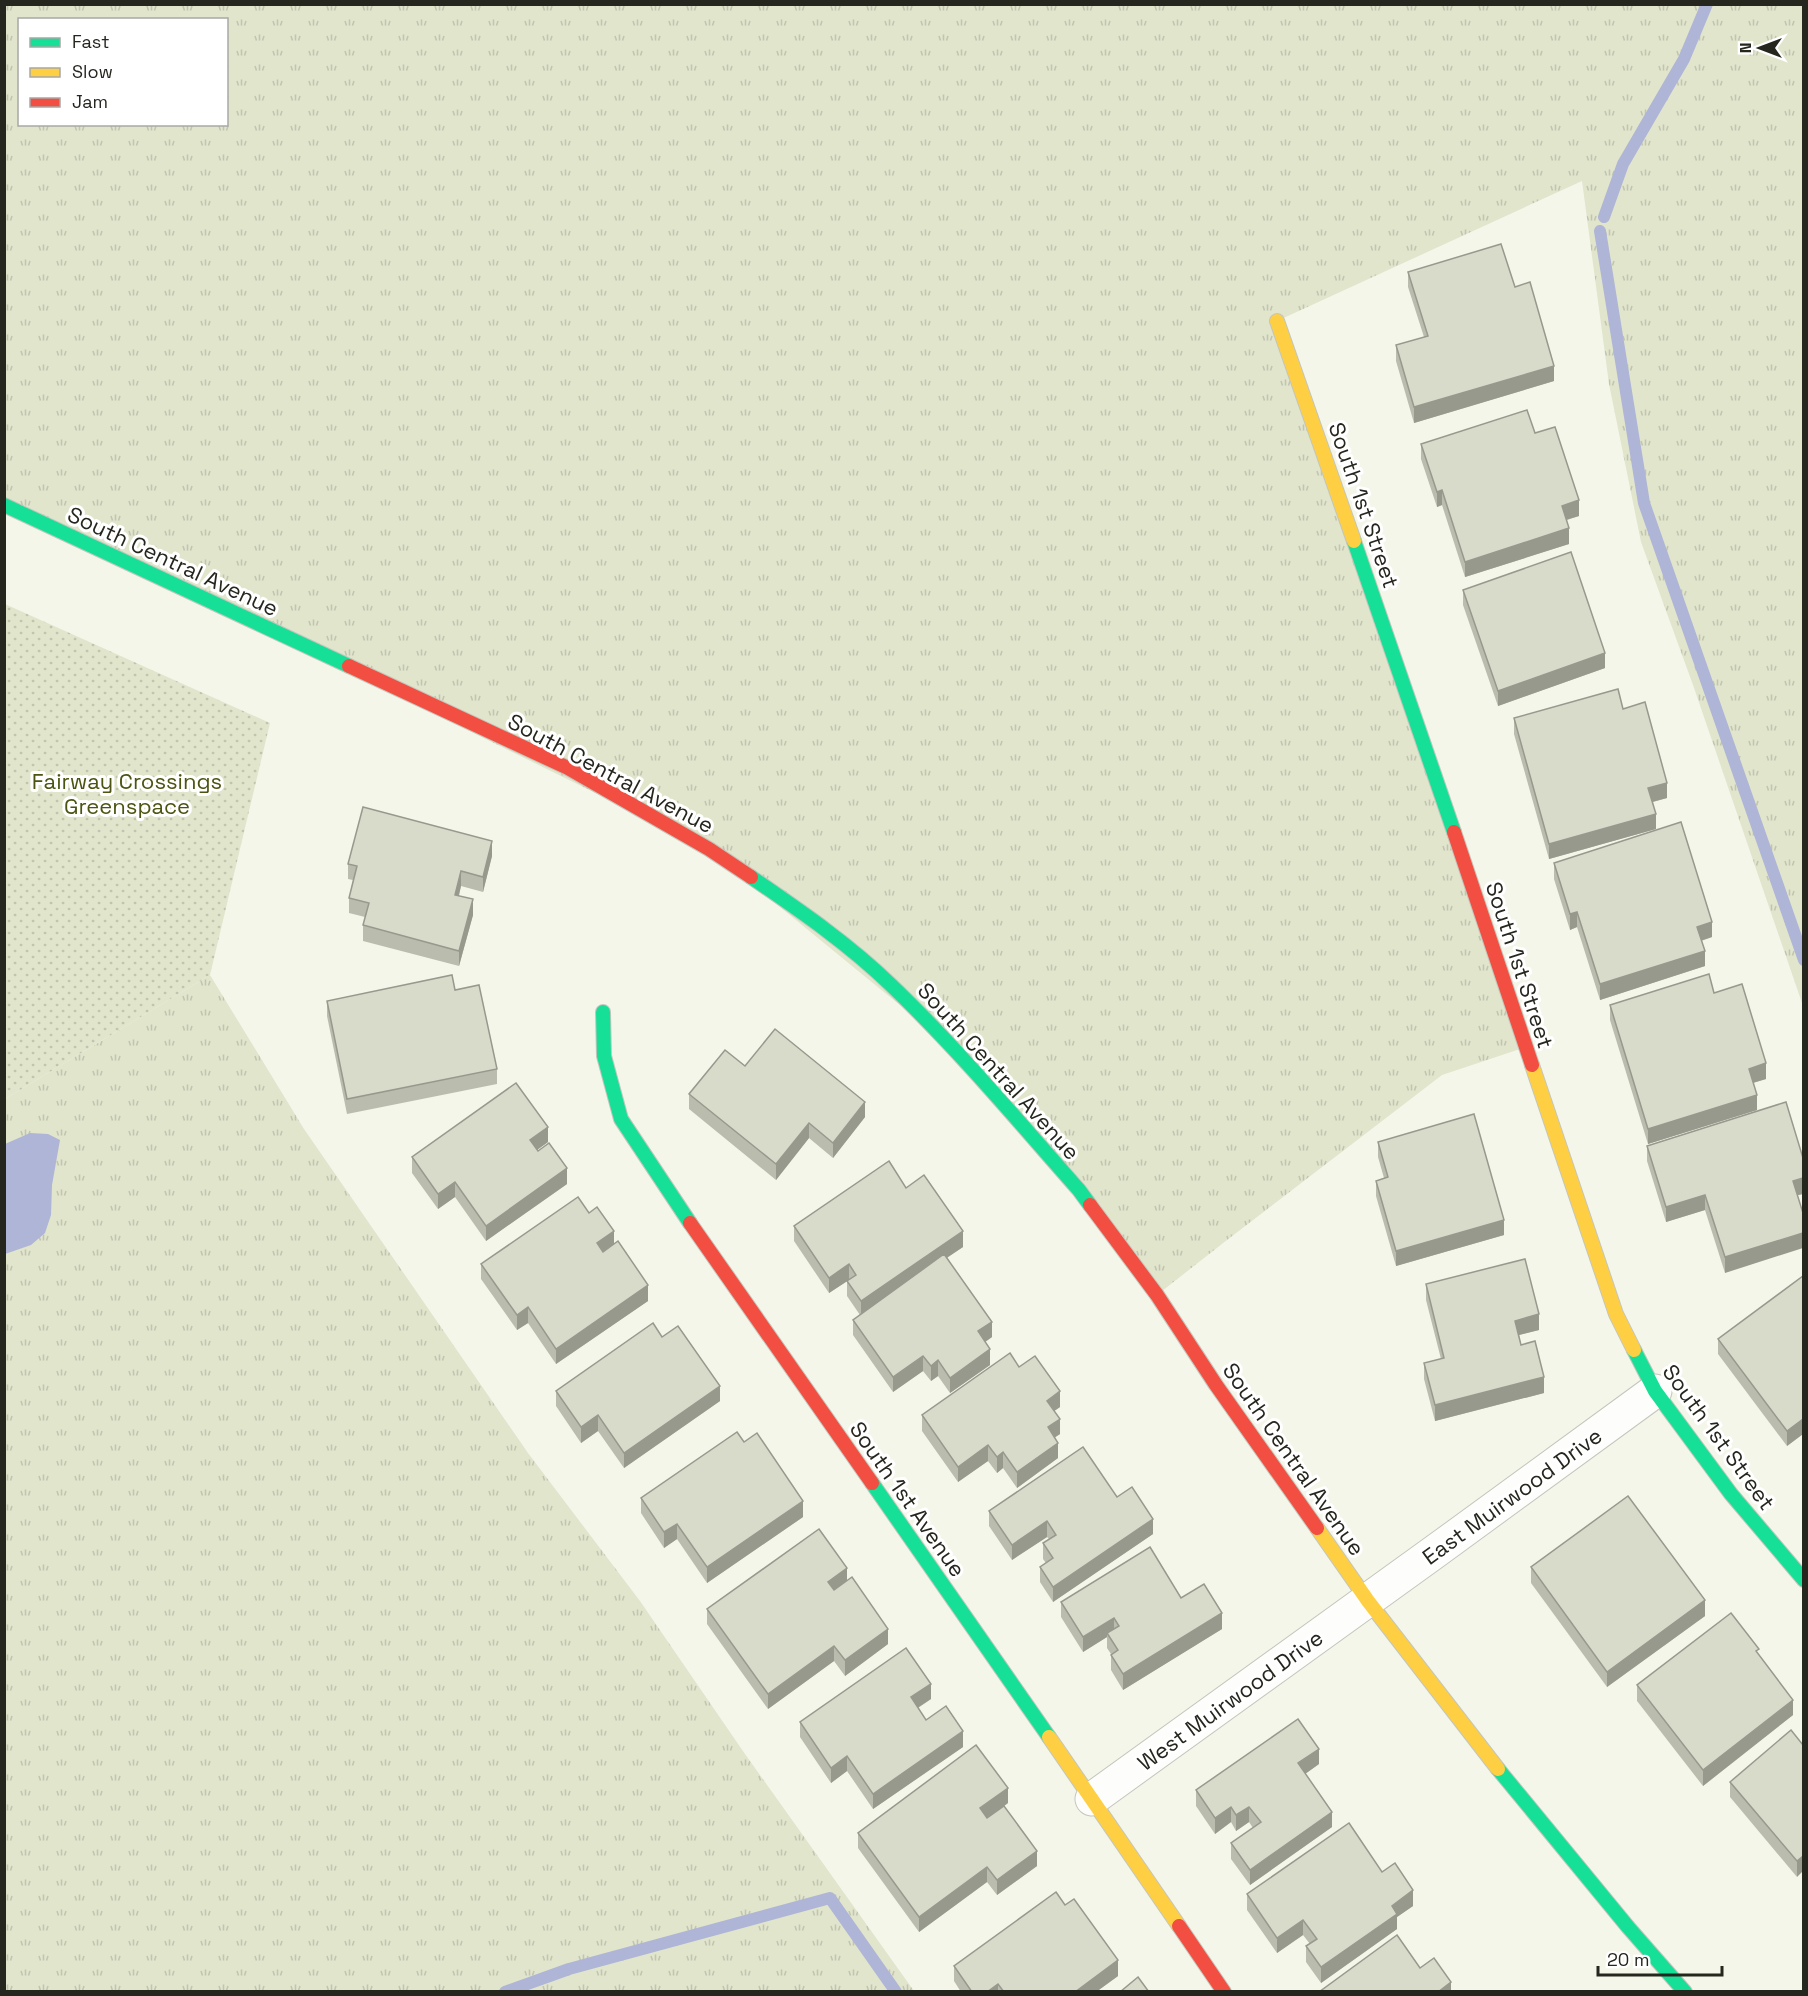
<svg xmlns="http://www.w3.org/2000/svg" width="1808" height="1996" viewBox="0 0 1808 1996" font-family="'Space Grotesk',sans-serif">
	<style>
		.grass { fill: url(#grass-tufts); fill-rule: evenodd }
		.park { fill: url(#park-dots) }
		.water { fill: #aeb5d6 }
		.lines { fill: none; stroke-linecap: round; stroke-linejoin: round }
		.stream { stroke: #aeb5d6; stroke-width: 12 }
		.street-casing { stroke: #c4c6bc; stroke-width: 35 }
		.fast-casing { stroke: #c4c6bc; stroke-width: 16 }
		.slow-casing { stroke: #c4c6bc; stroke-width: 16 }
		.jam-casing { stroke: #c4c6bc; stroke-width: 16 }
		.street { stroke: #fdfefc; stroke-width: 33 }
		.fast { stroke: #16e098; stroke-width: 14 }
		.slow { stroke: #ffcf43; stroke-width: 14 }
		.jam { stroke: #f24e42; stroke-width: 14 }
		.wall { fill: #babcae }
		.shaded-wall { fill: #97998d }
		.building { fill: #d8dbca; stroke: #97998d; stroke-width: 1.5 }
		.labels { text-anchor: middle; stroke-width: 6; stroke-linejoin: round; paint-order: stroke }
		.street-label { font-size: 22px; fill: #25261e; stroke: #fff }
		.park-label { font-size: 22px; fill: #4d5310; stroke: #fff }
	</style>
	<defs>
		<pattern id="grass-tufts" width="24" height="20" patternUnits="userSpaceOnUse" patternTransform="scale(1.5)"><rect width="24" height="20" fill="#e1e5cc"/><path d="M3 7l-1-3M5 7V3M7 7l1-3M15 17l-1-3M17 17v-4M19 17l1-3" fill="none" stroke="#c1c4af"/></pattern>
		<pattern id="park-dots" width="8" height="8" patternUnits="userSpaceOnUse" patternTransform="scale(1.5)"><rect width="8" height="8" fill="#e1e5cc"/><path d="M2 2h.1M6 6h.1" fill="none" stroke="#c1c4af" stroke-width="1.8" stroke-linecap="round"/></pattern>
	</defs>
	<rect width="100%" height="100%" fill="#f4f6ea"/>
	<g class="grass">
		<path d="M4,5H1803V1006L1693,685L1641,542L1609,384L1582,181L1277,321L1526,1047L1442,1075L1227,1240L1157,1295L956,1051L709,849L5,502ZM20,20H226V124H20Z"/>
		<polygon points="210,975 304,1129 528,1453 640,1601 745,1754 914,1991 5,1992 5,1099"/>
	</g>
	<polygon class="park" points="5,604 270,723 210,975 5,1099"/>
	<polygon class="water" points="30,1133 48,1134 60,1140 52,1185 51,1215 45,1233 31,1245 5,1254 5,1144"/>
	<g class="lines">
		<g class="stream">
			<polyline points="1604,217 1623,164 1684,59 1707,4"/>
			<polyline points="1600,231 1644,503 1804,960"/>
			<polyline points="505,1992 569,1969 830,1898 896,1992"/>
		</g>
		<g class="street-casing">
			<polyline id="street" points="1092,1799 1433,1553 1655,1391"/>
		</g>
		<g class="fast-casing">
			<g id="fast">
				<polyline points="4,505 349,666"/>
				<polyline points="1354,541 1454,832"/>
				<path d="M751,877C799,910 849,944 891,985C958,1049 1018,1121 1079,1190L1090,1205"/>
				<polyline points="603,1012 604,1056 621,1119 690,1223"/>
				<polyline points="1634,1350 1655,1391 1731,1494 1804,1580"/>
				<polyline points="872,1483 1049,1737"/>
				<polyline points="1498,1769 1628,1927 1685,1992"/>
			</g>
		</g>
		<g class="slow-casing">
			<g id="slow">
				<polyline points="1277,321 1354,541"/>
				<polyline points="1532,1065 1616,1314 1634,1350"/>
				<polyline points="1317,1528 1368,1601 1498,1769"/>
				<polyline points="1049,1737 1179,1926"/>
			</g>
		</g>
		<g class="jam-casing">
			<g id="jam">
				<polyline points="349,666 568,768 709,849 751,877"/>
				<polyline points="1454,832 1532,1065"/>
				<polyline points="1090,1205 1157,1295 1216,1385 1317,1528"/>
				<polyline points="690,1223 872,1483"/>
				<polyline points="1179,1926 1224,1992"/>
			</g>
		</g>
		<use href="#street" class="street"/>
		<use href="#fast" class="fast"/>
		<use href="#slow" class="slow"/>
		<use href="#jam" class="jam"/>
	</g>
	<g class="wall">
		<polygon points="1408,272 1515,287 1554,381 1414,423 1396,361 1396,345 1424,337 1408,287"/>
		<polygon points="1535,433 1579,516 1567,520 1569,544 1465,577 1442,505 1437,507 1421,459 1421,444"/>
		<polygon points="1463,590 1605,668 1498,706 1463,605"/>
		<polygon points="1623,709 1667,798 1653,802 1656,829 1549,859 1514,734 1514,718"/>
		<polygon points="492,856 483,892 461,886 459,896 473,915 459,966 363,941 363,925 365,917 349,913 349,898 353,880 348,879 348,864"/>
		<polygon points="1554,863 1712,937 1701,941 1705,966 1600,1000 1577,927 1570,930 1554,879"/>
		<polygon points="1714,993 1766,1079 1753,1083 1757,1110 1648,1144 1610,1020 1610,1005"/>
		<polygon points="327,1001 497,1069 497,1084 347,1114 327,1016"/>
		<polygon points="745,1066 865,1117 833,1158 809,1138 776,1180 689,1109 689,1094"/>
		<polygon points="548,1142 537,1150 567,1184 486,1241 455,1197 438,1209 412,1173 412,1157"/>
		<polygon points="1378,1142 1504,1235 1396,1266 1376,1196 1376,1181 1384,1178 1378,1157"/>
		<polygon points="1647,1146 1803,1194 1798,1195 1725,1273 1705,1210 1666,1222 1647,1161"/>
		<polygon points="906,1188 963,1247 947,1257 992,1337 985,1342 990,1365 950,1393 938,1376 931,1381 923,1371 893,1392 853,1335 853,1320 860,1315 847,1296 847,1281 829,1293 794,1241 794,1226"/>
		<polygon points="589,1213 614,1244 648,1301 556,1364 528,1323 517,1330 481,1279 481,1264"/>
		<polygon points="1803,1276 1803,1434 1787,1446 1718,1354 1718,1339"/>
		<polygon points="1426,1284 1539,1330 1519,1335 1521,1345 1544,1393 1435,1421 1424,1379 1424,1363 1441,1359 1426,1300"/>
		<polygon points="662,1337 720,1401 624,1468 598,1431 581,1443 556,1406 556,1391"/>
		<polygon points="1019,1367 1060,1407 1054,1411 1060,1434 1055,1437 1058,1458 1017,1488 1003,1468 997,1473 988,1461 958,1482 922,1431 922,1415"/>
		<polygon points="744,1442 803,1517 707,1583 677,1539 664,1548 641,1513 641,1498"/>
		<polygon points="1117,1497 1153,1534 1053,1602 1040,1582 1040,1567 1046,1563 1043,1559 1043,1543 1049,1539 1047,1537 1012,1560 989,1526 989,1511"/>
		<polygon points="1531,1567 1705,1616 1607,1687 1531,1583"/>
		<polygon points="847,1581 888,1644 845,1676 834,1661 768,1709 707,1624 707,1609"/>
		<polygon points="1181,1598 1222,1629 1123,1690 1111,1670 1111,1654 1107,1648 1107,1637 1083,1652 1061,1617 1061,1602"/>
		<polygon points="1759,1655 1793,1715 1703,1786 1637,1701 1637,1685"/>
		<polygon points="931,1699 918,1708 926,1720 963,1747 873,1809 847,1771 831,1783 800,1737 800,1722"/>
		<polygon points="1803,1745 1797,1877 1730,1797 1730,1782"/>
		<polygon points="1319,1764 1305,1774 1332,1827 1250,1885 1231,1859 1231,1843 1253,1828 1249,1822 1236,1831 1231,1822 1215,1834 1196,1806 1196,1790"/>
		<polygon points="1008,1803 987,1818 1037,1866 997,1895 987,1882 919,1932 858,1848 858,1833"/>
		<polygon points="1382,1872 1413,1906 1397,1917 1397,1929 1321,1983 1306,1962 1306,1946 1310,1944 1303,1935 1277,1953 1247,1910 1247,1894"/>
		<polygon points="954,1966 1118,1976 1096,1992 961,1992 954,1981"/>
	</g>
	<g class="shaded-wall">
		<polygon points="1554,366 1554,381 1414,423 1414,407"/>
		<polygon points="1442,490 1442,505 1437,507 1437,492"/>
		<polygon points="1579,500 1579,516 1562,521 1562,506"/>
		<polygon points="1569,528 1569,544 1465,577 1465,562"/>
		<polygon points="1605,653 1605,668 1498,706 1498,691"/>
		<polygon points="1667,783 1667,798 1648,803 1648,788"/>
		<polygon points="1656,814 1656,829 1549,859 1549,844"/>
		<polygon points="492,841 492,856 483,892 483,877"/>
		<polygon points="461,871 461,886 455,910 455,895"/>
		<polygon points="473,899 473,915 459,966 459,951"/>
		<polygon points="1577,912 1577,927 1570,930 1570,914"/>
		<polygon points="1712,922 1712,937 1697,942 1697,927"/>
		<polygon points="1705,951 1705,966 1600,1000 1600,984"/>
		<polygon points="1766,1063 1766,1079 1749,1084 1749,1069"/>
		<polygon points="1757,1095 1757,1110 1648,1144 1648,1129"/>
		<polygon points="865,1102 865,1117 833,1158 833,1143"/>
		<polygon points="809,1123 809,1138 776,1180 776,1164"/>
		<polygon points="548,1127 548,1142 530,1155 530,1140"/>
		<polygon points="567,1168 567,1184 486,1241 486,1226"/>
		<polygon points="1803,1178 1803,1194 1793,1196 1793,1181"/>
		<polygon points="455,1182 455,1197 438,1209 438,1194"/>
		<polygon points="1705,1195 1705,1210 1666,1222 1666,1207"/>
		<polygon points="1504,1220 1504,1235 1396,1266 1396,1251"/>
		<polygon points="614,1231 614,1247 597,1258 597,1243"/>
		<polygon points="963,1231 963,1247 861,1316 861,1301"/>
		<polygon points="1803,1233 1803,1248 1725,1273 1725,1257"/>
		<polygon points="849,1264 849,1280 829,1293 829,1278"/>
		<polygon points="648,1285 648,1301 556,1364 556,1349"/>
		<polygon points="528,1307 528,1323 517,1330 517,1315"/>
		<polygon points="1539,1314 1539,1330 1515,1336 1515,1321"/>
		<polygon points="992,1322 992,1337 978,1347 978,1331"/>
		<polygon points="990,1349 990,1365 950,1393 950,1378"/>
		<polygon points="923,1356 923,1371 893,1392 893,1377"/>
		<polygon points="938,1360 938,1376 931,1381 931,1366"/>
		<polygon points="1544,1377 1544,1393 1435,1421 1435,1405"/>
		<polygon points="720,1386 720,1401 624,1468 624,1453"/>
		<polygon points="1060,1391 1060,1407 1047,1416 1047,1401"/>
		<polygon points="598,1415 598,1431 581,1443 581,1427"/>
		<polygon points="1060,1419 1060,1434 1048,1442 1048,1427"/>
		<polygon points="1803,1419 1803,1434 1787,1446 1787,1431"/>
		<polygon points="1058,1443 1058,1458 1017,1488 1017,1472"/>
		<polygon points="988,1445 988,1461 958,1482 958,1467"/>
		<polygon points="1003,1452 1003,1468 997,1473 997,1457"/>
		<polygon points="803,1501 803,1517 707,1583 707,1567"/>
		<polygon points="1153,1519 1153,1534 1053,1602 1053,1587"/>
		<polygon points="1047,1521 1047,1537 1012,1560 1012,1545"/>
		<polygon points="677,1524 677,1539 664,1548 664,1532"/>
		<polygon points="847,1568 847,1584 828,1597 828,1582"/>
		<polygon points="1705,1600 1705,1616 1607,1687 1607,1672"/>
		<polygon points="1222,1613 1222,1629 1123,1690 1123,1674"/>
		<polygon points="1114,1618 1114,1633 1107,1633 1107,1637 1083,1652 1083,1637"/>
		<polygon points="888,1629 888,1644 845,1676 845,1660"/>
		<polygon points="834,1646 834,1661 768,1709 768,1694"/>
		<polygon points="931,1684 931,1699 911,1712 911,1697"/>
		<polygon points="1793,1700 1793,1715 1703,1786 1703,1770"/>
		<polygon points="963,1731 963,1747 873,1809 873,1794"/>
		<polygon points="1319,1749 1319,1764 1298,1779 1298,1763"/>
		<polygon points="847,1756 847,1771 831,1783 831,1768"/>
		<polygon points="1008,1788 1008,1803 980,1824 980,1808"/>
		<polygon points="1231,1807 1231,1822 1215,1834 1215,1818"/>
		<polygon points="1249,1807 1249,1822 1236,1831 1236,1815"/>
		<polygon points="1332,1812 1332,1827 1250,1885 1250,1870"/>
		<polygon points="1037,1851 1037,1866 997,1895 997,1880"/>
		<polygon points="1803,1856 1803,1871 1797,1877 1797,1861"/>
		<polygon points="987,1867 987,1882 919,1932 919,1917"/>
		<polygon points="1413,1890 1413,1906 1397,1917 1397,1929 1321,1983 1321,1967 1392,1906"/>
		<polygon points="1303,1920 1303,1935 1277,1953 1277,1938"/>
		<polygon points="1118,1960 1118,1976 1096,1992 1075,1992"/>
		<polygon points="1451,1982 1451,1992 1438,1992"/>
		<polygon points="998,1984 998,1992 987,1992"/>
	</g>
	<g class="building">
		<polygon points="1501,244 1515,287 1530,282 1554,366 1414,407 1396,345 1428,336 1408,272"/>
		<polygon points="1527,410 1535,433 1555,427 1579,500 1562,506 1569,528 1465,562 1442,490 1437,492 1421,444"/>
		<polygon points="1571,552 1605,653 1498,691 1463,590"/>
		<polygon points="1618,689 1623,709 1645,702 1667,783 1648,788 1656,814 1549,844 1514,718"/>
		<polygon points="363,807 492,841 483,877 461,871 455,895 473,899 459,951 363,925 369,903 349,898 357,866 348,864"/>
		<polygon points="1681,822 1712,922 1697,927 1705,951 1600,984 1577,912 1570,914 1554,863"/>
		<polygon points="1709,974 1714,993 1742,984 1766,1063 1749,1069 1757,1095 1648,1129 1610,1005"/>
		<polygon points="452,975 455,990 479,985 497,1069 347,1099 327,1001"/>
		<polygon points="775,1029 865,1102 833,1143 809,1123 776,1164 689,1094 725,1050 745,1066"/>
		<polygon points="516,1083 548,1127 530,1140 538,1151 549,1143 567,1168 486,1226 455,1182 438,1194 412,1157"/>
		<polygon points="1786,1102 1803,1158 1803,1178 1793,1181 1803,1213 1803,1233 1725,1257 1705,1195 1666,1207 1647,1146"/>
		<polygon points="1474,1114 1504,1220 1396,1251 1376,1181 1388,1177 1378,1142"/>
		<polygon points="889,1161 906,1188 924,1175 963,1231 861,1301 847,1281 856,1275 849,1264 829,1278 794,1226"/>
		<polygon points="578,1197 589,1213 597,1207 614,1231 597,1243 603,1252 618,1241 648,1285 556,1349 528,1307 517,1315 481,1264"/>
		<polygon points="944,1254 992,1322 978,1331 990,1349 950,1378 938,1360 931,1366 923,1356 893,1377 853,1320"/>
		<polygon points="1525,1259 1539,1314 1515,1321 1521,1345 1535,1341 1544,1377 1435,1405 1424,1363 1444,1358 1426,1284"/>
		<polygon points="1803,1276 1803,1419 1787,1431 1718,1339"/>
		<polygon points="653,1323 662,1337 678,1326 720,1386 624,1453 598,1415 581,1427 556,1391"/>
		<polygon points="1010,1353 1019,1367 1035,1356 1060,1391 1047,1401 1060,1419 1048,1427 1058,1443 1017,1472 1003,1452 997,1457 988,1445 958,1467 922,1415"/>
		<polygon points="737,1432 744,1442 757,1433 803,1501 707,1567 677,1524 664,1532 641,1498"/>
		<polygon points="1083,1447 1117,1497 1132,1487 1153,1519 1053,1587 1040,1567 1053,1558 1043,1543 1056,1535 1047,1521 1012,1545 989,1511"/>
		<polygon points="1628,1496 1705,1600 1607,1672 1531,1567"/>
		<polygon points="819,1529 847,1568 828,1582 834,1590 852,1577 888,1629 845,1660 834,1646 768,1694 707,1609"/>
		<polygon points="1150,1547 1181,1598 1204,1584 1222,1613 1123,1674 1111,1655 1118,1650 1107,1633 1119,1626 1114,1618 1083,1637 1061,1602"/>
		<polygon points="1731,1613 1759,1649 1756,1651 1793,1700 1703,1770 1637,1685"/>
		<polygon points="906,1648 931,1684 911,1697 926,1720 946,1706 963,1731 873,1794 847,1756 831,1768 800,1722"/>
		<polygon points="1298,1719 1319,1749 1298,1763 1332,1812 1250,1870 1231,1843 1261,1822 1249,1807 1236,1815 1231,1807 1215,1818 1196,1790"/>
		<polygon points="1791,1730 1803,1745 1803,1856 1797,1861 1730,1782"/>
		<polygon points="976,1745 1008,1788 980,1808 987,1818 1004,1806 1037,1851 997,1880 987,1867 919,1917 858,1833"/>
		<polygon points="1349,1823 1382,1872 1395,1863 1413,1890 1392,1906 1397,1914 1321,1967 1306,1946 1317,1939 1303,1920 1277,1938 1247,1894"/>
		<polygon points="1056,1892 1065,1905 1074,1899 1118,1960 1075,1992 1004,1992 998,1984 987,1992 972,1992 954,1966"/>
		<polygon points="1397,1935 1420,1968 1434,1958 1451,1982 1438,1992 1319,1992"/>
		<polygon points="1138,1977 1149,1992 1120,1992"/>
	</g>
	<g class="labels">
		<g class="street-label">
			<text transform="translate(1364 505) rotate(71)" y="8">South 1st Street</text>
			<text transform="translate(173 561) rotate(25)" y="8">South Central Avenue</text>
			<text transform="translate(611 773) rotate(28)" y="8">South Central Avenue</text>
			<text transform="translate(1520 965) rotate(72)" y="8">South 1st Street</text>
			<text transform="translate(999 1071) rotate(48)" y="8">South Central Avenue</text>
			<text transform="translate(1719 1437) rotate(54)" y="8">South 1st Street</text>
			<text transform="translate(1294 1459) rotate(55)" y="8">South Central Avenue</text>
			<text transform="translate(1512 1496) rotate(-36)" y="8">East Muirwood Drive</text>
			<text transform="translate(908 1499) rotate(55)" y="8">South 1st Avenue</text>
			<text transform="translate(1230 1700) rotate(-36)" y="8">West Muirwood Drive</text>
		</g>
		<g class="park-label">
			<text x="127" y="789">Fairway Crossings<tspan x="127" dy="25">Greenspace</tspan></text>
		</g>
	</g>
	<rect width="1808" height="1996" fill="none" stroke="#25261e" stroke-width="12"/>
	<rect x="18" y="18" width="210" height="108" fill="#ffffff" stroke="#a8a8a5" stroke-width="1.5"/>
	<rect x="30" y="38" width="30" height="9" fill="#16e098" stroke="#a8a8a5" stroke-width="1.5"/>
	<text x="72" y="48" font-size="18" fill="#25261e">Fast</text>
	<rect x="30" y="68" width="30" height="9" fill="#ffcf43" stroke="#a8a8a5" stroke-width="1.5"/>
	<text x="72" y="78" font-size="18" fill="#25261e">Slow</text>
	<rect x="30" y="98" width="30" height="9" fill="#f24e42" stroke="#a8a8a5" stroke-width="1.5"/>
	<text x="72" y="108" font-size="18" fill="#25261e">Jam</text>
	<g transform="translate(1760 48) rotate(270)" stroke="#ffffff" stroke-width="4.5" paint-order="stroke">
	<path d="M0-4.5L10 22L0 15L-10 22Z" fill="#25261e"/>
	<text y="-9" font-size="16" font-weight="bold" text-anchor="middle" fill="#25261e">N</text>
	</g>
	<path d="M1598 1966v9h124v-9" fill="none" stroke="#25261e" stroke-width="3"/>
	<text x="1607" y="1966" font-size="18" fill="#25261e" stroke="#ffffff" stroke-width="4.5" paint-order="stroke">20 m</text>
</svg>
